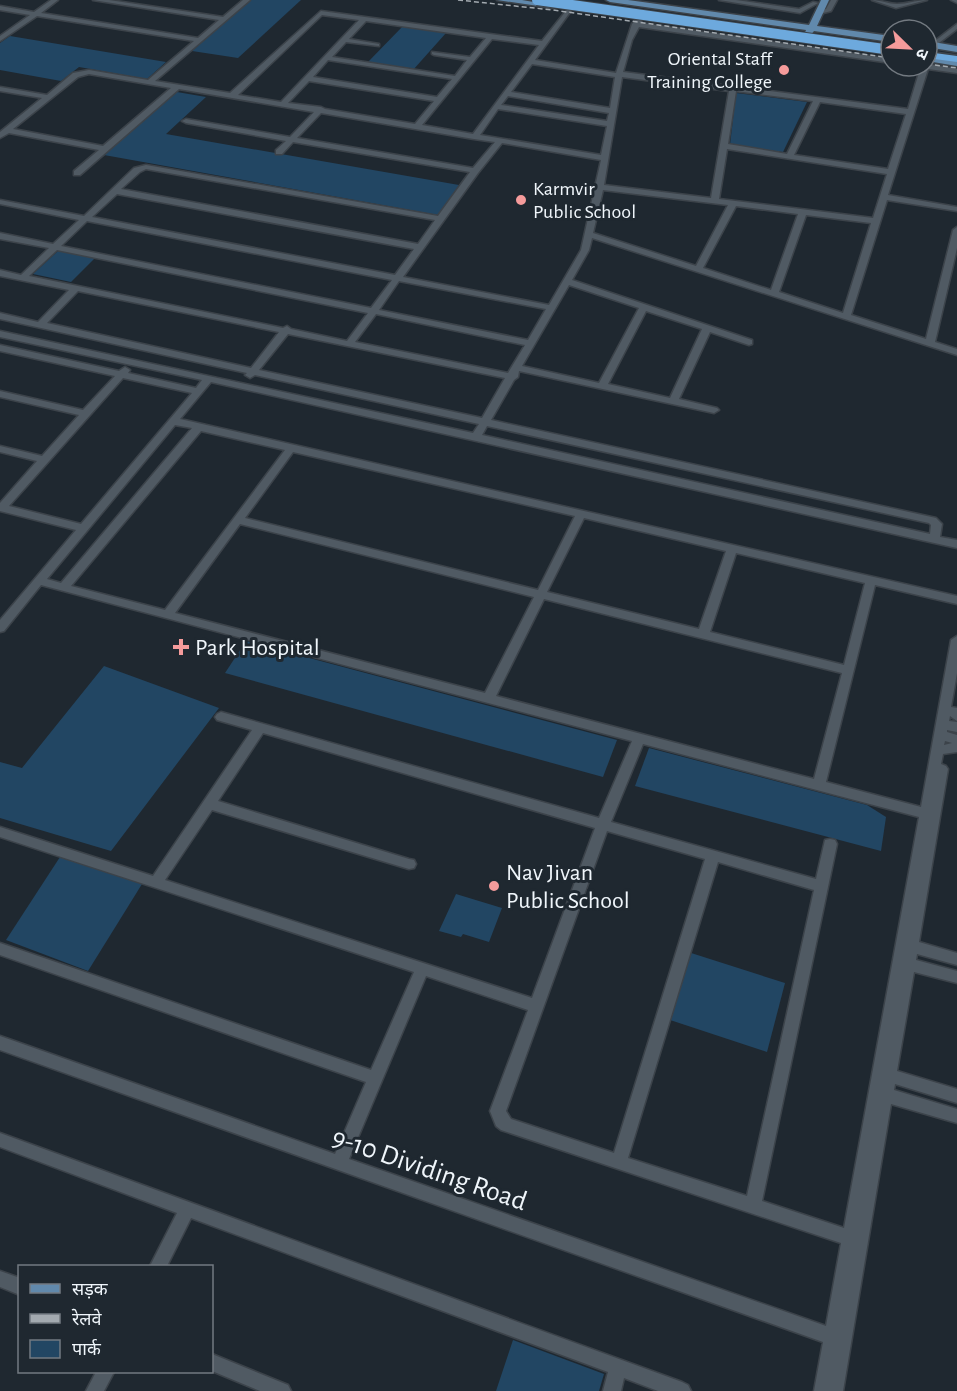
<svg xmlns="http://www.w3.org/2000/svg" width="957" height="1391" viewBox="0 0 957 1391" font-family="'Alegreya Sans','Noto Sans Devanagari',sans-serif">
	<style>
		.green { fill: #224663 }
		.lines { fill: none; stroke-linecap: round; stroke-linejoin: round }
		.minor-casing { stroke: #3c434a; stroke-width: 3 }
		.major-casing { stroke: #3c434a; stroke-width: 3 }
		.highway-casing { stroke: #3c434a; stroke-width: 4 }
		.minor { fill: #505a63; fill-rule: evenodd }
		.major { fill: #6189ac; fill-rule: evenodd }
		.highway { fill: #6da9dd; fill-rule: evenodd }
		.rail { stroke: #a3aab0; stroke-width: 1.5; stroke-dasharray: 5 3; stroke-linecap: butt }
		.highway-bridge-casing { stroke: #3c434a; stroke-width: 12; stroke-linecap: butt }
		.highway-bridge { stroke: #6da9dd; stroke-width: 10 }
		.poi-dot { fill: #f59b9b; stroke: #1f2830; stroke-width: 2 }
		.labels { text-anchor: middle; stroke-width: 6; stroke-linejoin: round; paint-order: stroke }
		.far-poi-label { font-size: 20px; fill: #f0f6fb; stroke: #1f2830; text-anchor: end }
		.poi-label { font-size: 24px; fill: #f0f6fb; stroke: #1f2830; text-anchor: start }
		.near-street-label { font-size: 28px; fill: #f0f6fb; stroke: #1f2830 }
	</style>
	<rect width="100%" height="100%" fill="#1f2830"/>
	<g class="green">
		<polygon points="250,0 301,0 238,58 192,51"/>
		<polygon points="403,26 446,33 413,70 368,62"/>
		<polygon points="10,36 166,62 147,79 79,67 61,81 0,70 0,43"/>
		<polygon points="177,92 206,97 166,134 459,185 438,215 104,155"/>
		<polygon points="736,93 807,102 783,152 730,145"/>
		<polygon points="58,251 95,258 71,282 33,274"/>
		<polygon points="246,641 617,740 603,777 225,673"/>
		<polygon points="104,666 219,708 111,851 0,818 0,762 22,768"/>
		<polygon points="649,748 867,805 886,817 881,851 635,786"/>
		<polygon points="60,857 142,884 88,971 6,940"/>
		<polygon points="456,894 502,908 489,942 463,934 461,937 439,931"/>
		<polygon points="688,952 785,983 767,1052 667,1019"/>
		<polygon points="513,1340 604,1374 599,1391 496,1391"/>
	</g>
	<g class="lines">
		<g class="minor-casing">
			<g id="minor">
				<path d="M51,0H58L41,13L198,38L219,20L93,0H109L223,17L243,0H250L155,81L230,93L321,11L542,41L570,6L573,8L535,60L616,73L632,24L640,15L643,17L641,23L891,59V63L639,27L632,40L623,72L908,109L921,66H927V64L957,69V73L928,69L888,195L957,207V211L887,200L851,315L926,339L953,230L957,227V248L935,342L957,349V355L592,238L589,250L572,280L752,340V344L749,345L710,332L679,399L717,408L719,410L714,413L519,371L518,377L514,380L491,420L936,518L942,524L940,537L957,540V548L211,382L180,419L957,596V604L875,585L826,782L921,807L951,640L957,636V673L951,707L957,708V721L950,716L949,721L957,722V732L947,730V732L957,735V752L943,754L941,764L946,766L948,769L919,942L957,953V965L917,954L916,960L957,971V983L914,972L897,1071L957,1089V1103L895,1084L894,1090L957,1109V1123L891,1104L843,1391H814L823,1342L0,1050V1036L335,1154L366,1082L0,955V943L371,1070L414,972L0,837V827L153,876L252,730L217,720L215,717L217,714L221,712L599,818L632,741L41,585L4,631L0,632V620L76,530L0,511V503L37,461L0,452V446L42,456L79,415L0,397V391L83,410L115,376L0,351V345L119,371L125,367L130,370L128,373L196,388L202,380L0,337V331L473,433L479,424L255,375L250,378L245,375L247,373L0,319V313L38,322L69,290L0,276V270L21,275L49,248L0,239V233L53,244L79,220L0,204V200L84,216L134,168L146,165L438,216L470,172L293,142L282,154H276V150L286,141L186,123L182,121L186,119L290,137L314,112L179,89L80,175H74V171L99,150L9,133L0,138V132L42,98L0,91V87L47,95L73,73L89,70L148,80L194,41L37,16L0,41V36L30,15L0,10V6L34,12ZM322,15L359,20L281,102L238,95ZM366,21L486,38L470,57L432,52V54L434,55L467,60L455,76L332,57L346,42L379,46V44L349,39ZM492,39L539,45L473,134L422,125ZM328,60L452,79L437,97L313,77ZM532,64L615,77L610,108L511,92ZM89,74L171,88L103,146L13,129L78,77ZM622,77L729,91L711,198L604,185ZM309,81L434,101L415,124L325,109L321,107L288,103ZM736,91L813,101L787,154L728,144ZM508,96L609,113L607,121L501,105ZM820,102L906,114L888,169L794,155ZM498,109L607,126L601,155L480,135ZM321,113L474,139L495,142L473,168L297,138ZM502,143L601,160L581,250L549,305L403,277L478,173ZM727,149L887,174L873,218L719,199ZM146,169L435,220L418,244L121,189L140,172ZM603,190L728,205L696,266L593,233ZM117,194L414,249L395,275L92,217ZM736,206L798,214L771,290L703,268ZM806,215L871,223L843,313L779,292ZM87,221L392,280L371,308L61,246ZM57,250L368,313L347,341L291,329L287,326L283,328L29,276ZM399,281L546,309L528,340L379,310ZM569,285L639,308L599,383L522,366ZM78,291L279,332L251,368L47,323ZM646,311L702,329L670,398L608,384ZM376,314L525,345L508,373L355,342ZM288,334L505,378L482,418L259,370ZM123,378L192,393L81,524L9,506ZM175,425L192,428L61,583L47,579ZM487,426L929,523L931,525L930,534L482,435ZM201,431L285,450L165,610L71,586ZM293,452L575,516L538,590L245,518ZM584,518L726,551L699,629L547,592ZM240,524L534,597L485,693L175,613ZM736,553L865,583L844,665L710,632ZM544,599L842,673L814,779L496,696ZM263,733L595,828L532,998L165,880L212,810L409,869L414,868L416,864L414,860L409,859L218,801ZM945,741L952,743L944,745ZM643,744L919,817L844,1228L762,1201L837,844L835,840L830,839L825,840L816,879L611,822ZM607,831L705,859L614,1153L511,1119L506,1111ZM718,862L814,890L747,1196L628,1158ZM426,976L528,1010L490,1111L496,1126L501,1130L841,1243L826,1326L349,1159Z"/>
				<polygon points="719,0 736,0 799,9 813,2 818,3 800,13"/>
				<polygon points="831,0 837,0 831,11 816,15 816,13 826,9"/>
				<path d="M872,0C880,0 889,4 897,4C907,4 917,0 927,0L896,8Z"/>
				<polygon points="951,0 957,0 957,3"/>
				<polygon points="957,24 957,29 935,46 931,46 931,44"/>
				<polygon points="0,1133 682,1382 688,1385 691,1391 658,1391 624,1378 621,1391 603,1391 608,1372 191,1218 167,1266 150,1266 177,1213 0,1147"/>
				<polygon points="0,1271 20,1278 20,1295 0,1287"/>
				<polygon points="212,1354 288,1385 291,1391 260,1391 212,1371"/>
				<polygon points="96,1372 114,1372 104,1391 86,1391"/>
			</g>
		</g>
		<g class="major-casing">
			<g id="major">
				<polygon points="497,0 522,0 556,6 552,8"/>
				<polygon points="606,0 628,0 809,25 821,0 829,0 817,26 891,36 891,42 814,31 808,38 804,35 806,30 610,2"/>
				<polygon points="927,41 957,46 957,52 927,47"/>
				<polygon points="927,55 957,60 957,66 927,61"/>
			</g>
		</g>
		<g class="highway-casing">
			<polygon id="highway" points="927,52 957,56 957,62 927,58"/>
		</g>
		<use href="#minor" class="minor"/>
		<use href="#major" class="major"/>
		<use href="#highway" class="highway"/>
		<g class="rail">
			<polyline points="458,0 553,10 891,58"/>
			<polyline points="927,64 957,68"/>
		</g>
		<g class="highway-bridge-casing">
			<polyline id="highway-bridge" points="537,0 891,50"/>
		</g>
		<use href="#highway-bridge" class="highway-bridge"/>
	</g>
	<g class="poi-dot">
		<circle cx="784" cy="70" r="6"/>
		<circle cx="521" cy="200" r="6"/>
		<path d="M178 638h6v6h6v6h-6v6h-6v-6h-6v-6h6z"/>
		<circle cx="494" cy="886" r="6"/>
	</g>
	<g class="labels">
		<g class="far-poi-label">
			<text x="772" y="65">Oriental Staff<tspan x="772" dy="23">Training College</tspan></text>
			<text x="533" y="195" text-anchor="start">Karmvir<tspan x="533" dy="23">Public School</tspan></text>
		</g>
		<g class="poi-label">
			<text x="195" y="655">Park Hospital</text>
			<text x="506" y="880">Nav Jivan<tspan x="506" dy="28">Public School</tspan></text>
		</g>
		<g class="near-street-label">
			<text transform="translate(430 1168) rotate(19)" y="10">9-10 Dividing Road</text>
		</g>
	</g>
	<rect x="18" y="1265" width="195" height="108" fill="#1f2830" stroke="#737a81" stroke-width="1.5"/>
	<rect x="30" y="1284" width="30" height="9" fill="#6189ac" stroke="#737a81" stroke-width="1.5"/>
	<text x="72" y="1295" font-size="18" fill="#f0f6fb">सड़क</text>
	<rect x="30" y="1314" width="30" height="9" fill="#a3aab0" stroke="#737a81" stroke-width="1.5"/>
	<text x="72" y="1325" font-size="18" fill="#f0f6fb">रेलवे</text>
	<rect x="30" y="1340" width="30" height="18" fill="#224663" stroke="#737a81" stroke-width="1.5"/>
	<text x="72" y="1355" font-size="18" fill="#f0f6fb">पार्क</text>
	<g transform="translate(909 48) rotate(114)"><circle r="28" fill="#1f2830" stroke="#737a81" stroke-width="1.5"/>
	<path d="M0-4.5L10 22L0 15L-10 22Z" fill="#f59b9b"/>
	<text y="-9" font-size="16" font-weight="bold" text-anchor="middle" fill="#f0f6fb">उ</text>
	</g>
</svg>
